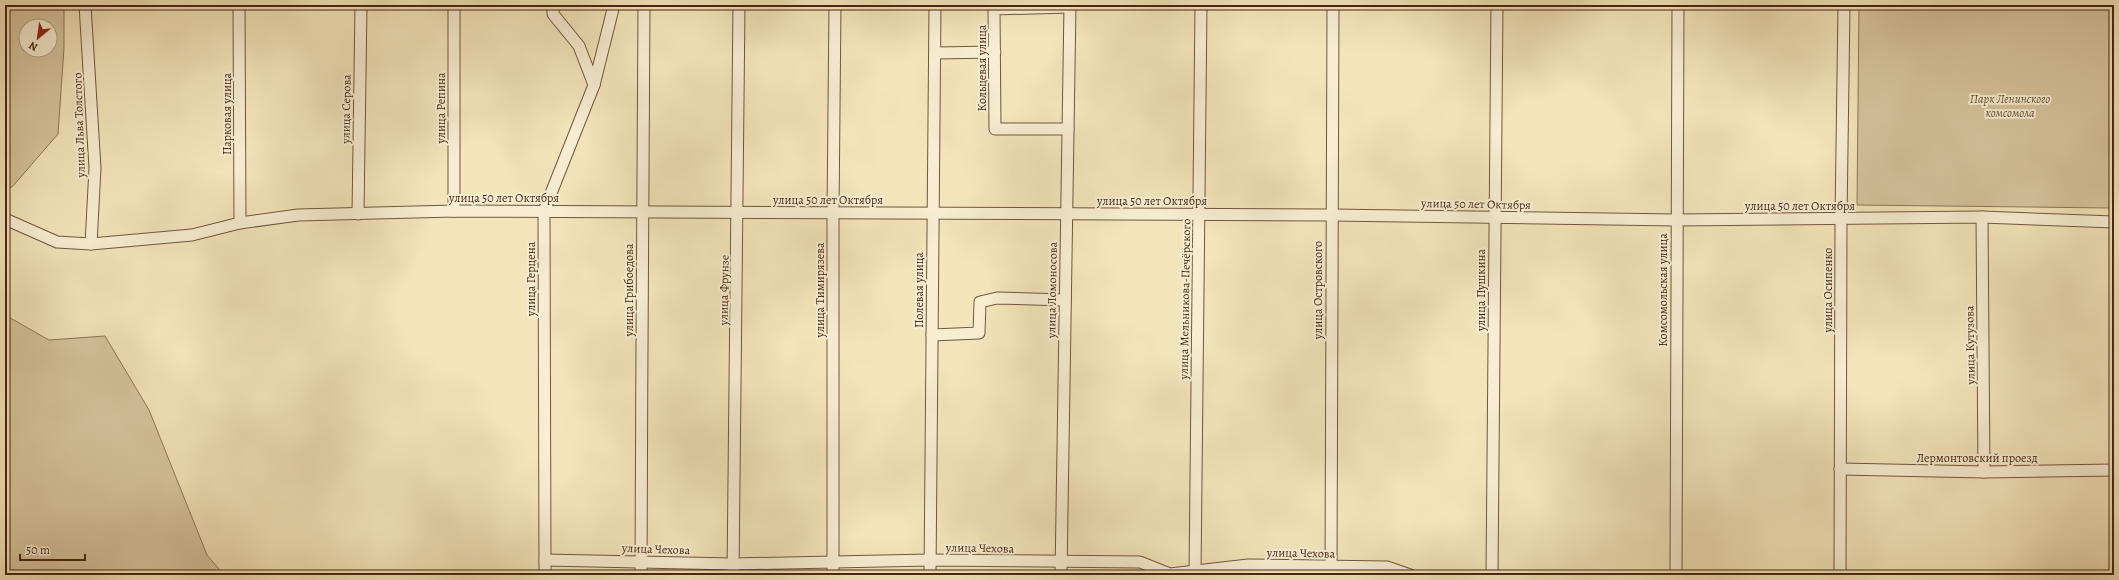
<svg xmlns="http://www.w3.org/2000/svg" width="2119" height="580" viewBox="0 0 2119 580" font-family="Alegreya,serif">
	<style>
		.green { fill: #d6c49e; stroke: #8e7558; fill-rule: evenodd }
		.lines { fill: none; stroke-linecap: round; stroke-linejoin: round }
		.minor-casing { stroke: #71563d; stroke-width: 13 }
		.minor { stroke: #f7edd2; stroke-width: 11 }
		.labels { text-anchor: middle; stroke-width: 4; stroke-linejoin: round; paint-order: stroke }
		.street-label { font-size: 12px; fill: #462613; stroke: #f7edd2 }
		.park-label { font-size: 12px; font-style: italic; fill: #6a4e36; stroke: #f7edd2 }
	</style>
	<rect width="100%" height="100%" fill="#f3e4ba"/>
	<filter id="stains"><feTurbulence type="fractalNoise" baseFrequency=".005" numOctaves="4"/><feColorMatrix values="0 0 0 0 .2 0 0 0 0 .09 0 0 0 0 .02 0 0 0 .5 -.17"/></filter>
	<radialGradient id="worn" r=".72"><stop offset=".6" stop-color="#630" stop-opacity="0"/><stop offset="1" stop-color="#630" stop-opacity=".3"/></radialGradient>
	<g class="green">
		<path d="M5,5H64V48L58,134L13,186L5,191ZM26,26H50V50H26Z"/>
		<polygon points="1859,5 2113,5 2111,208 1857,205"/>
		<polygon points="5,315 49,340 105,336 149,410 207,555 224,575 5,575"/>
	</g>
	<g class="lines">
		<g class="minor-casing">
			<g id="minor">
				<polyline points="85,5 95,168 91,244"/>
				<polyline points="239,5 240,223"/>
				<polyline points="454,5 454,211"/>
				<polyline points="935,53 995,52"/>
				<polyline points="594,85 614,5"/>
				<polyline points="1068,129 995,129 994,9 1069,7"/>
				<polyline points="358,214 361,5"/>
				<polyline points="1982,217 1984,472"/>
				<polyline points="5,219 57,242 91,244 192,235 240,223 298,215 454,211 1331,215 1676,220 1982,217 2114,222"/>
				<polyline points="932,335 979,333 980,302 997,298 1065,300"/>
				<polyline points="1840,469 1984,472 2114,470"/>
				<polyline points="545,560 733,564 930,560 1140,562 1170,574 1248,565 1387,567 1410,575"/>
				<polyline points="545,575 544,211 594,85 579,46 553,14 553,5"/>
				<path d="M641,575C642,385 642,195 644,5"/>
				<polyline points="733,575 739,5"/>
				<polyline points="833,575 833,214 835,5"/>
				<polyline points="930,575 935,5"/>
				<polyline points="1061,575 1070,5"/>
				<polyline points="1195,575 1201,5"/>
				<polyline points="1331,575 1333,5"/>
				<polyline points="1492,575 1497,5"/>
				<polyline points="1676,575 1678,5"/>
				<polyline points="1840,575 1841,219 1844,5"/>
			</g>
		</g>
		<use href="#minor" class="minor"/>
	</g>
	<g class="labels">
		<g class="street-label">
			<text transform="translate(982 68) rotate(-90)" y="4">Кольцевая улица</text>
			<text transform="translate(441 108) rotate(-90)" y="4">улица Репина</text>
			<text transform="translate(346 109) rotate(-89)" y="4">улица Серова</text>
			<text transform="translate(227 114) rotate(-90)" y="4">Парковая улица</text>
			<text transform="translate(79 125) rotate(-92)" y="4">улица Льва Толстого</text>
			<text x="504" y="202">улица 50 лет Октября</text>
			<text x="828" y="204">улица 50 лет Октября</text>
			<text x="1152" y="205">улица 50 лет Октября</text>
			<text transform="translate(1476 204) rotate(1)" y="4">улица 50 лет Октября</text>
			<text x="1800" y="210">улица 50 лет Октября</text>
			<text transform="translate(531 279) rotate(-90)" y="4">улица Герцена</text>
			<text transform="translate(629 290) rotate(-90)" y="4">улица Грибоедова</text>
			<text transform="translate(724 290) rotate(-89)" y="4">улица Фрунзе</text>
			<text transform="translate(820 290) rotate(-90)" y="4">улица Тимирязева</text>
			<text transform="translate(919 290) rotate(-90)" y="4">Полевая улица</text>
			<text transform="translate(1052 290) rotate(-89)" y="4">улица Ломоносова</text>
			<text transform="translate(1318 290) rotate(-90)" y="4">улица Островского</text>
			<text transform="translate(1481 290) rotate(-90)" y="4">улица Пушкина</text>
			<text transform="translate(1663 290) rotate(-90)" y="4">Комсомольская улица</text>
			<text transform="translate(1828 290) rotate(-90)" y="4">улица Осипенко</text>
			<text transform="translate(1185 299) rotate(-89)" y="4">улица Мельникова-Печёрского</text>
			<text transform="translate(1970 345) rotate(-91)" y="4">улица Кутузова</text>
			<text x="1977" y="462">Лермонтовский проезд</text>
			<text transform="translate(980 548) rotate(1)" y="4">улица Чехова</text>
			<text transform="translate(656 549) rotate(2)" y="4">улица Чехова</text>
			<text transform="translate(1301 553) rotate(1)" y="4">улица Чехова</text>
		</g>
		<g class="park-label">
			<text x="2010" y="103">Парк Ленинского<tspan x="2010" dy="14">комсомола</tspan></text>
		</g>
	</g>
	<rect width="2119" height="580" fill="none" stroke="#f3e4ba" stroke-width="20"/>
	<rect x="6" y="6" width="2107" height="568" fill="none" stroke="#462613" stroke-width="2"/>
	<rect x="10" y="10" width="2099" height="560" fill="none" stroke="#462613"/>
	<g transform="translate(38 38) rotate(209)"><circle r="19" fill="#f7edd2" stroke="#b09d86"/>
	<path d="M0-3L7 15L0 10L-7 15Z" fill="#8f2418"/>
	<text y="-6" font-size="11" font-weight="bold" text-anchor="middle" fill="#462613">N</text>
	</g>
	<path d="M20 554v6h65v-6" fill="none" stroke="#462613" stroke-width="2"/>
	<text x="26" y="554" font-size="12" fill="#462613" stroke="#f7edd2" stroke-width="3" paint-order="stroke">50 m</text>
	<rect width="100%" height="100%" filter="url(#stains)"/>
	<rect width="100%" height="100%" fill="url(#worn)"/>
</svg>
